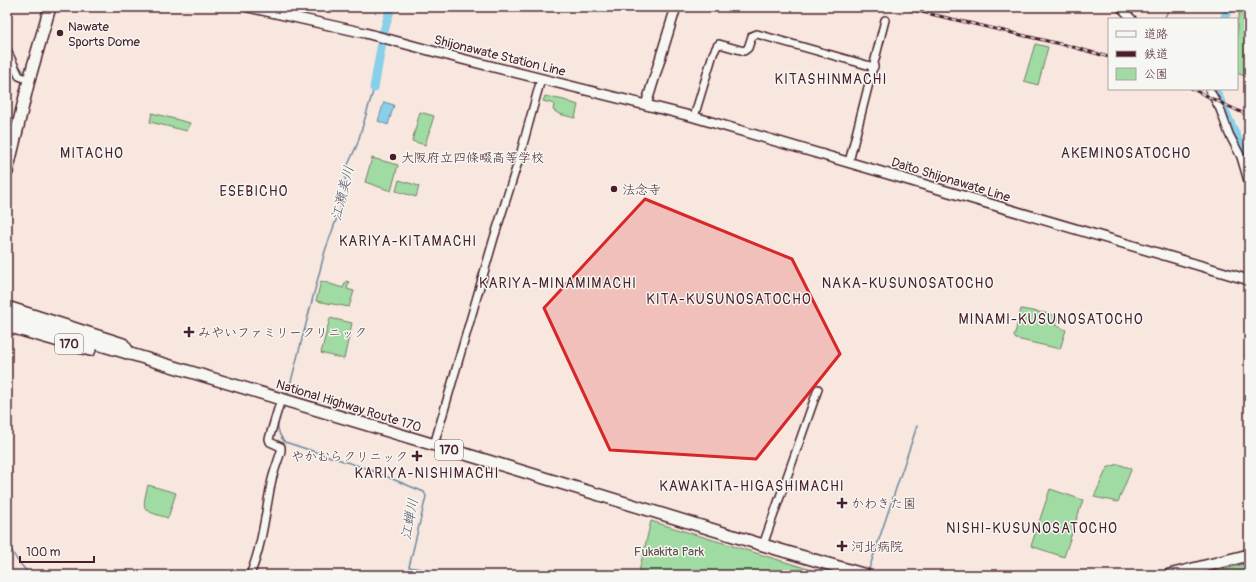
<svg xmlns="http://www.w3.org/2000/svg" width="1256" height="582" viewBox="0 0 1256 582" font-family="Pangolin,'Klee One',sans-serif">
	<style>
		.green { fill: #9fdba2; stroke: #747d66 }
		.water { fill: #88cfe9; stroke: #6f899d }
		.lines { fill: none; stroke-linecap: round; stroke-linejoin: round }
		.stream { stroke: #6f899d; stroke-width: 1.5 }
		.river { stroke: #88cfe9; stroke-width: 9 }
		.minor-casing { stroke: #4a1f2b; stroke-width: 10 }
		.major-casing { stroke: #4a1f2b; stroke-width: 12 }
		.highway-casing { stroke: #4a1f2b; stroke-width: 14 }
		.minor { stroke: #f6f6f2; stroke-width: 7 }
		.major { stroke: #f6f6f2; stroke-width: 9 }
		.highway { stroke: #f6f6f2; stroke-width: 11 }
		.rail-casing { stroke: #4a1f2b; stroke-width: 3 }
		.rail { stroke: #f6f6f2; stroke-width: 1.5; stroke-dasharray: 4.5; stroke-linecap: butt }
		.marked { fill: #d62828; fill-opacity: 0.2; stroke: #d62828; stroke-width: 3; stroke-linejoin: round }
		.poi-dot { fill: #4a1f2b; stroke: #f6f6f2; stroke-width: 1.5 }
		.labels { text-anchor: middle; stroke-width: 3; stroke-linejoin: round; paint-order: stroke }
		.shield { fill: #f6f6f2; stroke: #7e6067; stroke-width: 1 }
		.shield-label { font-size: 12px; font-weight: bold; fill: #4a1f2b }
		.poi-label { font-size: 13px; fill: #4a1f2b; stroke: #f6f6f2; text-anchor: start }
		.street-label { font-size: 13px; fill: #4a1f2b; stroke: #f6f6f2 }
		.park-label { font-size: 13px; fill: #5f4e49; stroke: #f6f6f2 }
		.neighbourhood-label { font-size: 14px; letter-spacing: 1px; fill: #4a1f2b; stroke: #f6f6f2 }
		.water-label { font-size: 14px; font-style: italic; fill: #5d5464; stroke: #f6f6f2 }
	</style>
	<rect width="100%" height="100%" fill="#f8e7df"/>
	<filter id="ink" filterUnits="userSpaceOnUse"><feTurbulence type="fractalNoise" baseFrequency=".025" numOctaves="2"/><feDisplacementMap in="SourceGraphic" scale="8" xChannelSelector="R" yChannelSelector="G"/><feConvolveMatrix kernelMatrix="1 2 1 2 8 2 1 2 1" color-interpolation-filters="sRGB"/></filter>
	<g filter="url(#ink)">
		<g class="green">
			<polygon points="1241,7 1249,7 1249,78 1237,73 1237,22"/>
			<polygon points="1035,44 1048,47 1038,85 1024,81"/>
			<polygon points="545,96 564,100 578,105 575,118 559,114 553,110 554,104 543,101"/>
			<polygon points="420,112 434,116 425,145 412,141"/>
			<polygon points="152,113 190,123 187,131 150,122"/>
			<polygon points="372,158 398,165 391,191 365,182"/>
			<polygon points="399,180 419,186 416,197 396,191"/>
			<polygon points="321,281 343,288 346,281 349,282 347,289 354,291 349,307 316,301"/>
			<polygon points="1021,309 1050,314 1058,318 1055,325 1066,330 1060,349 1016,339 1014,337"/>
			<polygon points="330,318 352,323 344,359 321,353"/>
			<polygon points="1118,464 1130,468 1131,470 1118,502 1094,497 1107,468"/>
			<path d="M148,485L176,493L168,518C142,510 141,512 148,485Z"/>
			<polygon points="1050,489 1083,500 1064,557 1031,546"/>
			<polygon points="651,521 828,575 638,575"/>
			<polygon points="1249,563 1249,575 1201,575"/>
		</g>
		<polygon class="water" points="384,102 394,105 388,125 378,121"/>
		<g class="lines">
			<g class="stream">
				<polyline points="1126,7 1137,19"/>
				<polyline points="1164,19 1170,7"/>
				<polyline points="7,39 13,54"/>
				<polyline points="14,58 23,71"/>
				<polyline points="1248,160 1249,157"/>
				<polyline points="7,189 10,176"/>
				<polyline points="288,393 325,251 344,198 346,169 357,145 374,88"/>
				<path d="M284,408C275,418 276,433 285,442L368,469L424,492L426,496L425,501L409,567L455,575"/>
				<polyline points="7,542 17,560 30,575"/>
				<polyline points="868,572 917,426"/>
			</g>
			<g class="river">
				<polyline points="1224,19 1229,7"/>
				<polyline points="374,88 384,31 391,7"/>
				<polyline points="1215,89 1249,164"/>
			</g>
			<g class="minor-casing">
				<g id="minor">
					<polyline points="1120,7 1132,19"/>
					<polyline points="7,50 19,76 29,80"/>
					<polyline points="1209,89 1220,109 1229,134 1241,157 1249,184"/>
					<polyline points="694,117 713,54 717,46 719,44 744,51 748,48 752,36 757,34 874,67"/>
					<polyline points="849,162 885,20"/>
					<polyline points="434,445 494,238 519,159 541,79"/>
					<polyline points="763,545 818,389"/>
					<path d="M250,575C262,546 265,515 271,484C273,473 278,462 281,451V447L270,442L269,439L281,399"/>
				</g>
			</g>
			<g class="major-casing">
				<g id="major">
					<polyline points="248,7 365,33 462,59 694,117 1249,280"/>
					<polyline points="646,105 676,7"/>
				</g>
			</g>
			<g class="highway-casing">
				<g id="highway">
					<polyline points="7,172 29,80 50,7"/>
					<polyline points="7,307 123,344 130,354 129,354"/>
					<polyline points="7,317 505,466 763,545 866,575"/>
					<polyline points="7,326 90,350"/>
					<polyline points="1169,575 1249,555"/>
				</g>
			</g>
			<use href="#minor" class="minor"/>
			<use href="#major" class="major"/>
			<use href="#highway" class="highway"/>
			<g class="rail-casing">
				<g id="rail">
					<polyline points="900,7 1069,46 1109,57"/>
					<polyline points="1192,89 1249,116"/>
				</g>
			</g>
			<use href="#rail" class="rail"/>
		</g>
	</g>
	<path class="marked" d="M645,199L792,259L840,354L756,459L610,450L544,308Z"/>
	<g class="poi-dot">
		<circle cx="60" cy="33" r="4"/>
		<circle cx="393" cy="157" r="4"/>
		<circle cx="614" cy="189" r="4"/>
		<path d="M187 326h4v4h4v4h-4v4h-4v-4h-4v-4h4z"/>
		<path d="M415 450h4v4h4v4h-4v4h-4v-4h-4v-4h4z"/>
		<path d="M840 497h4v4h4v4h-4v4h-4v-4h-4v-4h4z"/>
		<path d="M840 540h4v4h4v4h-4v4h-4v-4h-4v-4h4z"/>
	</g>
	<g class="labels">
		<g class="shield">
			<rect x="55" y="334" width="28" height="20" rx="3"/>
			<rect x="435" y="440" width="28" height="20" rx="3"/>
		</g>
		<g class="shield-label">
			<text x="69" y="348">170</text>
			<text x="449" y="454">170</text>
		</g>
		<g class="poi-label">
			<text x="68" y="31">Nawate<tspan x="68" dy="15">Sports Dome</tspan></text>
			<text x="401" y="162">大阪府立四條畷高等学校</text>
			<text x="622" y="194">法念寺</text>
			<text x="198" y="337">みやいファミリークリニック</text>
			<text x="408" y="461" text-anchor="end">やかむらクリニック</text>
			<text x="851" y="508">かわきた園</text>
			<text x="851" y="551">河北病院</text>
		</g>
		<g class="street-label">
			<text transform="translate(500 55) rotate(14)" y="5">Shijonawate Station Line</text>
			<text transform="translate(951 179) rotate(17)" y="5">Daito Shijonawate Line</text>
			<text transform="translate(349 405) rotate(17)" y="5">National Highway Route 170</text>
		</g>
		<g class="park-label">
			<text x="669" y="556">Fukakita Park</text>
		</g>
		<g class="neighbourhood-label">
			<text x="831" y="84">KITASHINMACHI</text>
			<text x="92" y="158">MITACHO</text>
			<text x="1126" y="158">AKEMINOSATOCHO</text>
			<text x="254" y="196">ESEBICHO</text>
			<text x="408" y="246">KARIYA-KITAMACHI</text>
			<text x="558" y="288">KARIYA-MINAMIMACHI</text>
			<text x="908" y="288">NAKA-KUSUNOSATOCHO</text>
			<text x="729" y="304">KITA-KUSUNOSATOCHO</text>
			<text x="1051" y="324">MINAMI-KUSUNOSATOCHO</text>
			<text x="427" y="478">KARIYA-NISHIMACHI</text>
			<text x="752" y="491">KAWAKITA-HIGASHIMACHI</text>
			<text x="1032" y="533">NISHI-KUSUNOSATOCHO</text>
		</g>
		<g class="water-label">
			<text transform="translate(342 193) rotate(-76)" y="5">江瀬美川</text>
			<text transform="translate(409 519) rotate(-79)" y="5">江蝉川</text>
		</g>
	</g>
	<rect width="1256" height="582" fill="none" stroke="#f6f6f2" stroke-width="24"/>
	<rect x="12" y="12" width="1232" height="558" fill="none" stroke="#4a1f2b" stroke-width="1.5" filter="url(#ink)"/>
	<rect x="1108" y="18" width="130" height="72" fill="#f6f6f2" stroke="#b1a0a2"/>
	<rect x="1116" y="31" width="20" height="6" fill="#f6f6f2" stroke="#b1a0a2"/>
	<text x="1144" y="38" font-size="12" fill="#4a1f2b">道路</text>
	<rect x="1116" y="51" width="20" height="6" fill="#4a1f2b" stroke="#b1a0a2"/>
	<text x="1144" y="58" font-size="12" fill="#4a1f2b">鉄道</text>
	<rect x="1116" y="68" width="20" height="12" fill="#9fdba2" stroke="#b1a0a2"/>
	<text x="1144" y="78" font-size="12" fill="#4a1f2b">公園</text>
	<path d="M20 556v6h74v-6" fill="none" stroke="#4a1f2b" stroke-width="2"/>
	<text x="26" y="556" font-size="12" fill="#4a1f2b" stroke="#f6f6f2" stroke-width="3" paint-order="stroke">100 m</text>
</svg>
